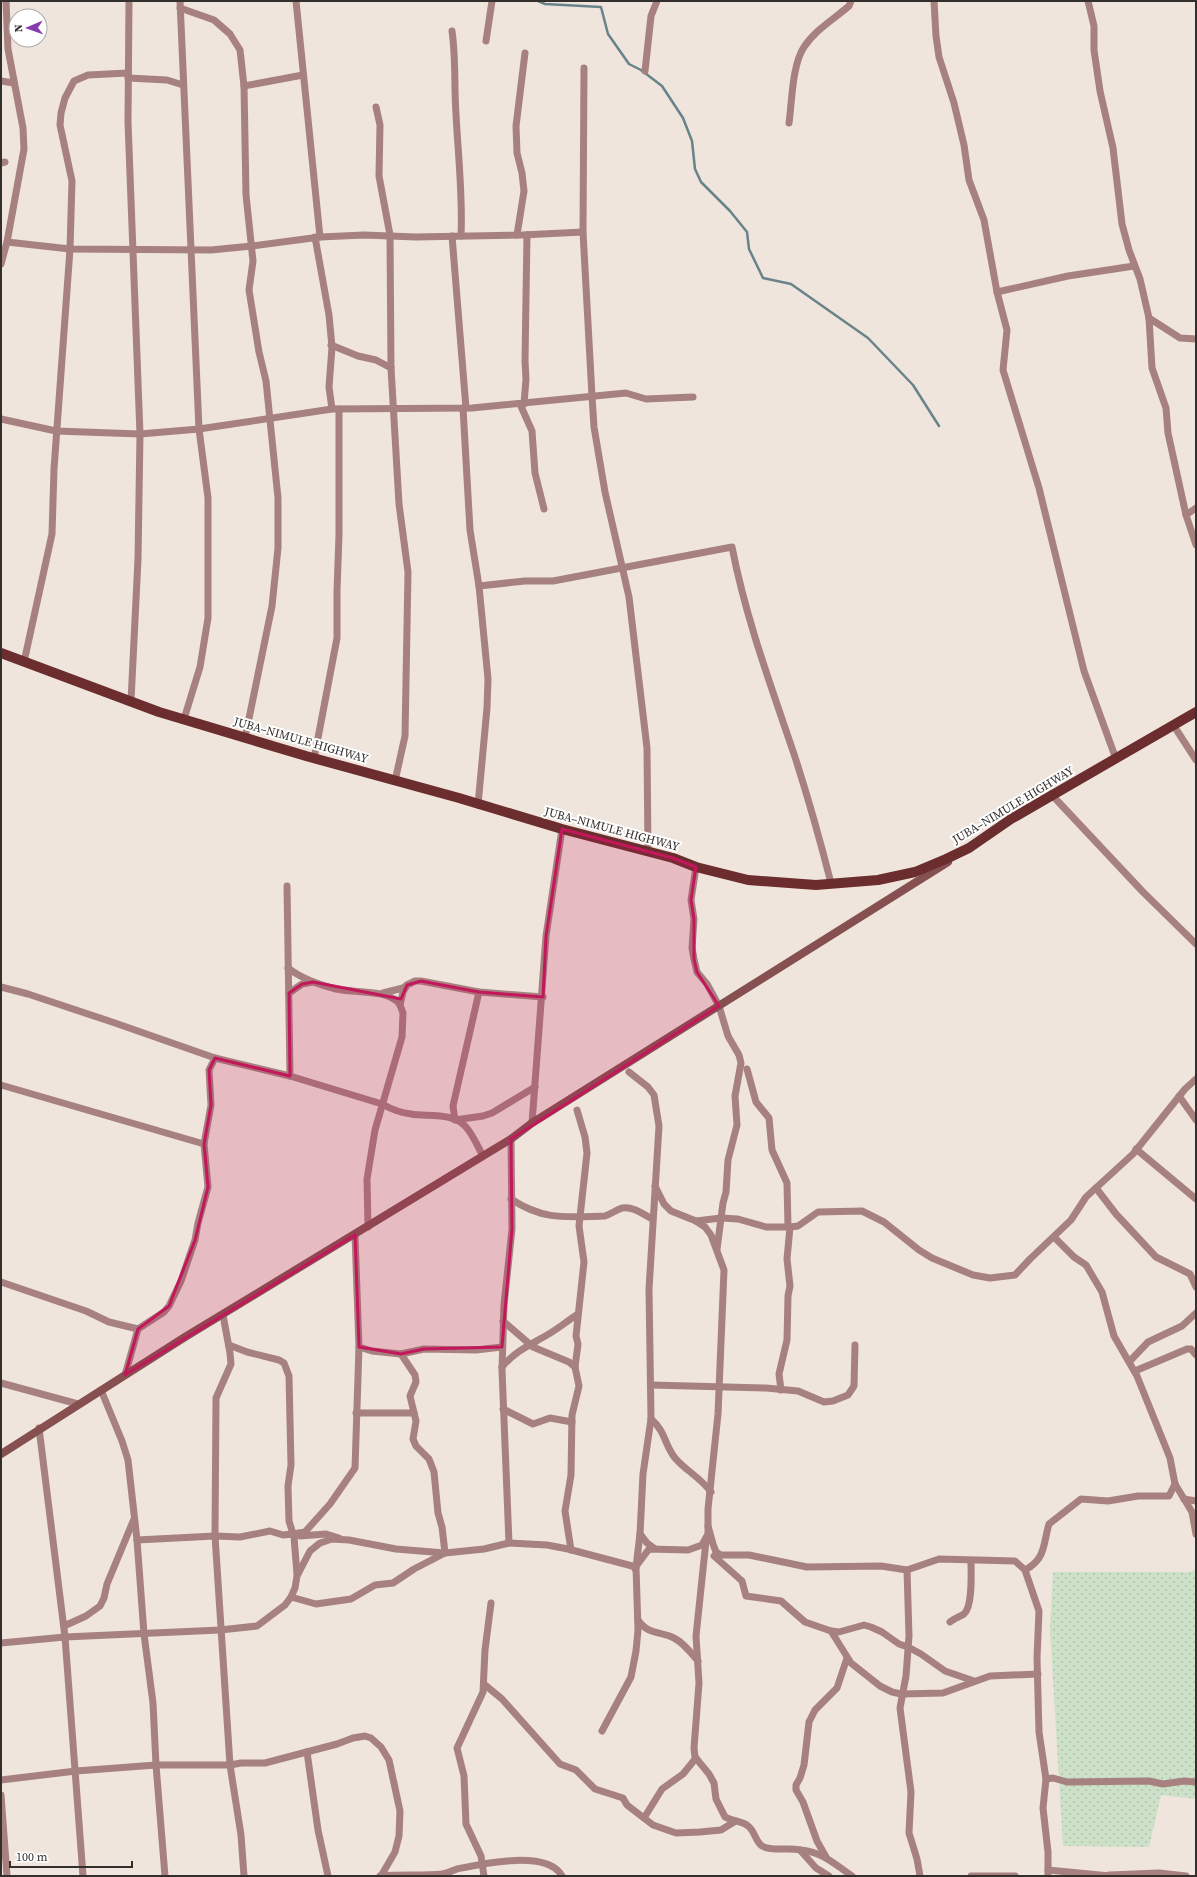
<svg xmlns="http://www.w3.org/2000/svg" width="1197" height="1877" viewBox="0 0 1197 1877" font-family="'Source Serif 4',serif">
	<style>
		.grass { fill: url(#grass-dots) }
		.lines { fill: none; stroke-linecap: round; stroke-linejoin: round }
		.stream { stroke: #69838a; stroke-width: 2.5 }
		.street { stroke: #a7817f; stroke-width: 7 }
		.secondary { stroke: #85504f; stroke-width: 8 }
		.primary { stroke: #6b2d2d; stroke-width: 10 }
		.marked { fill: #c2185b; fill-opacity: 0.2; stroke: #c2185b; stroke-width: 3; stroke-linejoin: round }
		.labels { text-anchor: middle; stroke-width: 4; stroke-linejoin: round; paint-order: stroke }
		.street-label { font-size: 12px; fill: #332f2c; stroke: #fff }
	</style>
	<defs>
		<pattern id="grass-dots" width="8" height="8" patternUnits="userSpaceOnUse"><rect width="8" height="8" fill="#cce1c8"/><path d="M2 2h.1M6 6h.1" fill="none" stroke="#b0c1ac" stroke-width="1.8" stroke-linecap="round"/></pattern>
	</defs>
	<rect width="100%" height="100%" fill="#efe5dc"/>
	<polygon class="grass" points="1196,1570 1196,1799 1161,1795 1149,1847 1063,1846 1050,1629 1053,1572 1188,1572"/>
	<g class="lines">
		<polyline class="stream" points="538,1 545,4 601,7 608,34 629,64 641,70 662,86 683,118 692,141 695,169 701,182 730,211 747,232 749,249 763,278 791,284 868,338 913,385 939,426"/>
		<g class="street">
			<polyline points="129,1 128,122 140,434 138,559 131,701"/>
			<polyline points="180,1 199,429 208,498 208,618 200,667 184,719"/>
			<polyline points="296,1 320,237"/>
			<polyline points="934,1 936,36 939,57 954,103 964,145 969,180 984,220 997,292 1007,330 1003,370 1039,488 1084,671 1116,759"/>
			<polyline points="1088,1 1094,26 1094,50 1100,91 1113,148 1122,224 1129,250 1140,279 1149,318 1152,368 1166,408 1168,433 1186,515 1196,545"/>
			<polyline points="180,8 214,20 230,34 240,50 244,86 246,195 253,261 249,290 259,352 266,381 278,498 278,548 272,606 245,738"/>
			<path d="M452,31C456,58 454,86 456,114C458,154 463,196 461,236"/>
			<polyline points="486,41 492,1"/>
			<polyline points="584,68 583,232 592,396 594,427 605,492 629,597 647,748 648,852"/>
			<polyline points="645,71 651,16 657,1"/>
			<polyline points="128,78 167,80 183,85"/>
			<polyline points="1,81 14,83"/>
			<polyline points="244,86 303,75"/>
			<polyline points="376,107 380,125 379,176 390,235 391,368 399,504 408,572 405,736 395,781"/>
			<path d="M789,123C792,102 792,65 804,47C815,30 834,19 849,6L851,1"/>
			<polyline points="1,163 5,162"/>
			<polyline points="517,235 524,191 522,173 517,153 516,126 525,53"/>
			<polyline points="452,236 466,408"/>
			<polyline points="315,237 329,315 332,347 329,387 332,409"/>
			<polyline points="7,242 70,249 211,250 252,246 320,237 364,235 416,237 522,235 583,232"/>
			<polyline points="1,264 7,242 24,149 23,128 8,49 6,1"/>
			<polyline points="997,292 1068,276 1134,266"/>
			<polyline points="1149,318 1180,338 1196,339"/>
			<polyline points="331,345 358,356 376,360 391,368"/>
			<polyline points="520,404 532,431 535,473 544,509"/>
			<polyline points="524,404 526,379 525,361 527,235"/>
			<polyline points="463,408 470,530 479,586 488,679 487,708 478,805"/>
			<polyline points="1,419 56,431 140,434 199,429 332,409 472,408 626,393 646,399 693,397"/>
			<polyline points="1186,515 1196,508"/>
			<path d="M479,586L525,581H553L732,547C746,619 771,686 794,754C808,797 820,840 831,883"/>
			<polyline points="24,662 52,534 54,469 70,249 72,181 60,125 61,113 65,98 74,81 88,75 128,73"/>
			<polyline points="1174,726 1196,760"/>
			<polyline points="314,759 337,638 337,591 339,535 339,409"/>
			<polyline points="1051,794 1143,892 1196,944"/>
			<polyline points="696,867 691,900 694,919 692,948 694,959 697,972 707,984 719,1006 728,1036 739,1055 741,1063 735,1096 737,1125 728,1160 726,1192 723,1203 717,1249"/>
			<polyline points="287,886 290,1076"/>
			<path d="M288,968C302,979 320,985 336,989C353,993 391,989 400,1005"/>
			<path d="M1,987L28,994L115,1023L215,1058L290,1076L382,1104C391,1109 400,1113 411,1114C427,1117 454,1112 466,1127C473,1135 478,1147 483,1156"/>
			<polyline points="479,992 453,1106 455,1120 483,1116 492,1113 535,1087"/>
			<polyline points="289,993 302,984 313,982"/>
			<polyline points="383,993 403,988 407,985"/>
			<polyline points="747,1069 756,1102 769,1118 772,1150 787,1183 788,1227"/>
			<polyline points="1,1085 204,1144"/>
			<polyline points="1179,1096 1196,1120"/>
			<polyline points="532,1123 546,936 562,829"/>
			<polyline points="1136,1149 1196,1199"/>
			<polyline points="1096,1188 1116,1214 1156,1257 1190,1274 1196,1287"/>
			<path d="M511,1199C544,1221 567,1217 605,1216C611,1214 616,1210 622,1208C633,1206 643,1214 652,1219"/>
			<polyline points="696,1221 721,1218 738,1219 766,1227 790,1227 798,1226 818,1212 862,1211 884,1222 919,1250 932,1258 973,1275 990,1278 1015,1275 1030,1259 1071,1220 1086,1197 1133,1154 1185,1089 1196,1079"/>
			<polyline points="368,1227 367,1179 375,1130 402,1037 403,1013 400,1005 403,992 407,985 415,981 421,981 479,992 543,997"/>
			<polyline points="1054,1237 1074,1257 1086,1265 1102,1292 1114,1336 1137,1376 1170,1458 1175,1484 1192,1512 1196,1534"/>
			<polyline points="1,1282 86,1311 109,1322 138,1329"/>
			<polyline points="503,1321 533,1347 569,1362 575,1367"/>
			<polyline points="229,1345 247,1352 279,1360 284,1363 289,1376 291,1465 288,1486 289,1521 294,1537 297,1574"/>
			<polyline points="359,1347 372,1351 401,1354 424,1349 476,1350 502,1347"/>
			<polyline points="1130,1361 1148,1342 1182,1326 1196,1313"/>
			<path d="M502,1367C515,1351 530,1345 547,1335C558,1329 567,1321 578,1314"/>
			<polyline points="1135,1371 1187,1349 1191,1349 1196,1355"/>
			<polyline points="125,1375 138,1329 164,1312 169,1306 181,1281 195,1240 198,1223 208,1187 204,1144 211,1105 209,1070 215,1058"/>
			<polyline points="1,1383 78,1404"/>
			<polyline points="651,1385 766,1388 798,1391 824,1402 833,1401 848,1395 854,1386 855,1345"/>
			<polyline points="101,1390 122,1441 128,1460 137,1540 144,1634 153,1703 156,1765 165,1876"/>
			<polyline points="781,1390 779,1374 787,1340 788,1296 790,1286 787,1259 790,1227"/>
			<polyline points="503,1409 533,1424 550,1418 572,1422"/>
			<polyline points="356,1413 414,1413"/>
			<path d="M651,1419C666,1432 664,1444 675,1458C686,1471 699,1476 711,1492"/>
			<polyline points="39,1428 65,1637 83,1876"/>
			<polyline points="1184,1499 1196,1501"/>
			<polyline points="708,1526 713,1544 716,1552 721,1555 749,1555 807,1567 881,1566 907,1570 939,1559 1015,1561 1025,1570 1039,1611 1037,1658 1039,1732 1046,1779 1043,1808 1048,1852 1048,1876"/>
			<polyline points="640,1534 647,1543 654,1548"/>
			<polyline points="300,1536 326,1534 339,1538"/>
			<polyline points="137,1540 215,1536 240,1537 270,1531 283,1535 293,1534 305,1532 330,1504 355,1468 359,1347 355,1235"/>
			<path d="M706,1541L696,1636L699,1683L694,1748L695,1757L709,1774L714,1783L716,1799L725,1817C732,1821 742,1821 748,1826C755,1831 755,1841 762,1846C773,1852 788,1847 800,1850L816,1868L829,1876"/>
			<polyline points="509,1543 547,1545 568,1549 636,1567 635,1569"/>
			<polyline points="571,1550 565,1511 571,1475 572,1415 579,1386 575,1367 578,1344 576,1336 584,1262 579,1226 587,1153 585,1137 577,1110"/>
			<polyline points="714,1556 742,1581 746,1596 781,1601 805,1622 831,1631 851,1663 880,1686 892,1692 901,1694 943,1693 990,1676 1038,1674"/>
			<polyline points="637,1565 649,1549 688,1550 702,1545 708,1534 708,1509 718,1414 724,1270 711,1235 705,1227 696,1221 671,1211 664,1204 655,1186"/>
			<polyline points="907,1570 909,1636 906,1676 900,1708 911,1792 909,1833 917,1859 920,1876"/>
			<path d="M1025,1570C1046,1559 1043,1544 1049,1524L1081,1499L1108,1501L1138,1496H1169L1175,1484"/>
			<polyline points="291,1597 316,1604 351,1599 375,1585 393,1583 414,1569 445,1553 442,1527 438,1513 434,1472 429,1459 416,1446 413,1439 416,1421 410,1396 416,1382 415,1375 401,1354"/>
			<path d="M638,1620C648,1635 660,1631 674,1638C684,1643 691,1653 698,1661"/>
			<path d="M950,1622C954,1619 959,1617 964,1614C973,1606 971,1572 971,1561"/>
			<polyline points="64,1626 86,1616 100,1606 104,1598 107,1584 134,1519"/>
			<polyline points="831,1631 839,1632 864,1625 871,1627 882,1632 899,1644 908,1647 921,1654 945,1671 974,1681"/>
			<polyline points="1,1643 65,1637 220,1630 257,1626 285,1605 291,1597 295,1588 297,1576 310,1551 320,1543 332,1539 349,1540 396,1549 445,1553 484,1549 509,1543 502,1370 504,1305 512,1229 511,1139"/>
			<polyline points="485,1685 502,1699 560,1764 576,1770 595,1789 623,1798 627,1805 653,1825 676,1833 700,1832 721,1830 734,1822"/>
			<polyline points="602,1731 631,1677 636,1651 638,1630 636,1567 640,1534 643,1474 651,1419 649,1289 659,1126 654,1095 648,1087 629,1072"/>
			<polyline points="307,1752 318,1830 328,1876"/>
			<polyline points="1046,1779 1053,1778 1067,1782 1149,1781 1163,1784 1184,1781 1196,1782"/>
			<polyline points="1,1780 76,1771 156,1765 230,1765 215,1536 216,1398 231,1364 230,1353 223,1315"/>
			<polyline points="1,1795 7,1876"/>
			<polyline points="644,1818 662,1789 683,1774 696,1758"/>
			<path d="M800,1850C823,1852 833,1863 852,1876"/>
			<polyline points="826,1857 817,1841 803,1802 796,1790 796,1785 800,1778 804,1765 809,1722 815,1710 837,1688 847,1658"/>
			<polyline points="1048,1870 1110,1876"/>
			<polyline points="1109,1875 1159,1873 1186,1876"/>
			<polyline points="244,1876 241,1835 230,1765 241,1763 265,1763 337,1744 353,1738 365,1736 371,1738 381,1747 389,1760 400,1811 399,1836 395,1852 381,1876"/>
			<path d="M380,1876C401,1874 422,1876 442,1874C447,1873 452,1871 457,1869C481,1864 547,1849 562,1876"/>
			<polyline points="484,1876 481,1856 466,1824 464,1776 457,1748 483,1692 485,1650 491,1603"/>
			<polyline points="971,1876 1015,1876"/>
		</g>
		<polyline class="secondary" points="1,1454 185,1337 511,1139 532,1123 948,862"/>
		<polyline class="primary" points="1,653 159,712 306,756 459,798 562,829 673,858 696,867 748,880 816,885 878,880 915,872 946,859 969,848 1011,819 1196,712"/>
	</g>
	<path class="marked" d="M562,829L673,858L696,867L691,900L694,919V959L697,972L719,1006L511,1139L512,1229L502,1347L424,1349L401,1354L359,1347L355,1235L125,1375L138,1329L169,1306L195,1240L208,1187L204,1144L211,1105L209,1070L215,1058L290,1076L289,993L302,984L313,982L401,999L407,985L421,981L479,992L543,997L546,936Z"/>
	<g class="labels">
		<g class="street-label">
			<text transform="translate(301 740) rotate(16)" y="4">JUBA–NIMULE HIGHWAY</text>
			<text transform="translate(1013 805) rotate(-31)" y="4">JUBA–NIMULE HIGHWAY</text>
			<text transform="translate(612 829) rotate(15)" y="4">JUBA–NIMULE HIGHWAY</text>
		</g>
	</g>
	<rect width="1197" height="1877" fill="none" stroke="#332f2c" stroke-width="4"/>
	<g transform="translate(28 28) rotate(268)"><circle r="19" fill="#ffffff" stroke="#adacab"/>
	<path d="M0-3L7 15L0 10L-7 15Z" fill="#863cae"/>
	<text y="-6" font-size="11" font-weight="bold" text-anchor="middle" fill="#332f2c">N</text>
	</g>
	<path d="M10 1861v6h122v-6" fill="none" stroke="#332f2c" stroke-width="2"/>
	<text x="16" y="1861" font-size="12" fill="#332f2c" stroke="#ffffff" stroke-width="3" paint-order="stroke">100 m</text>
</svg>
